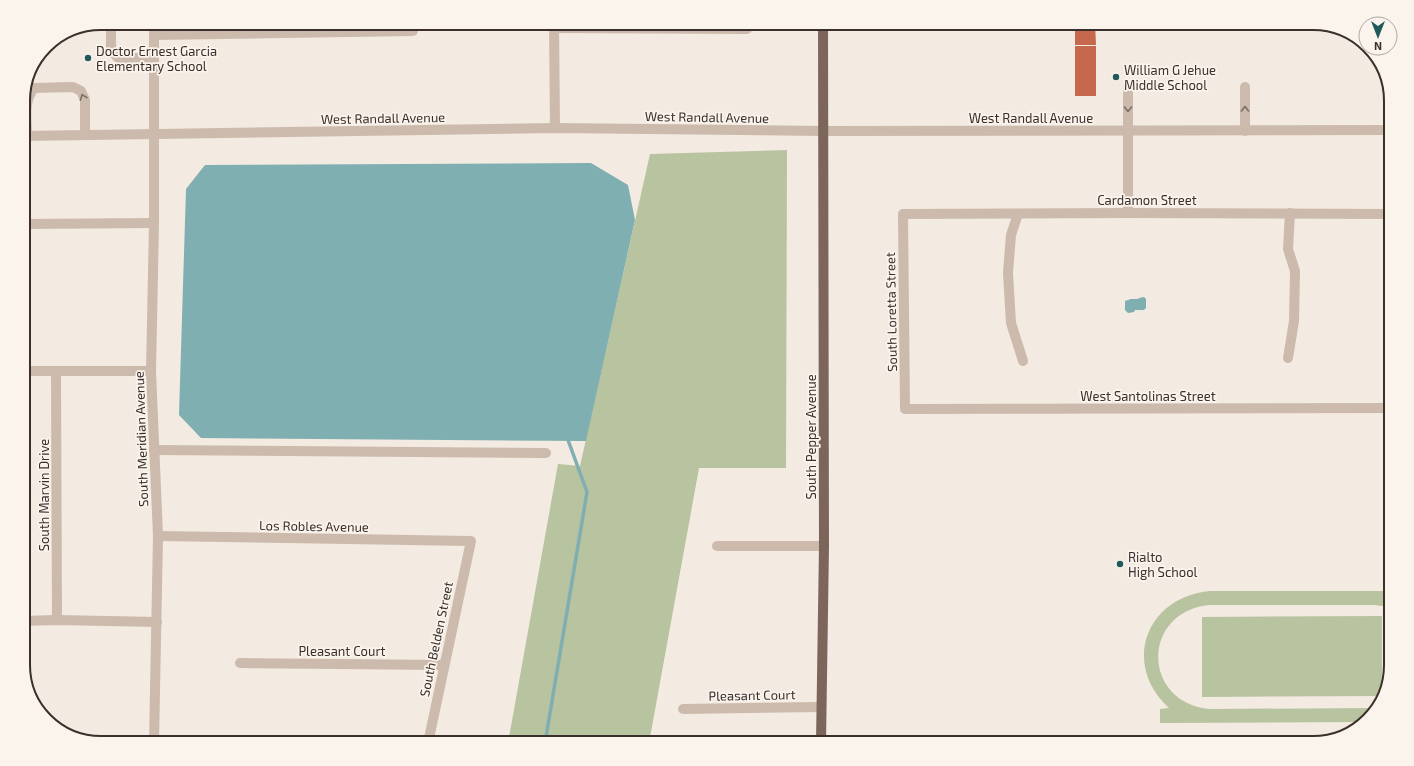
<svg xmlns="http://www.w3.org/2000/svg" width="1414" height="766" viewBox="0 0 1414 766" font-family="'Exo 2',sans-serif">
	<style>
		.green { fill: #b8c3a0 }
		.water { fill: #7fafb1 }
		.lines { fill: none; stroke-linecap: round; stroke-linejoin: round }
		.stream { stroke: #7fafb1; stroke-width: 3.5 }
		.building { fill: #c6684c }
		.minor { stroke: #ccbaac; stroke-width: 10 }
		.major { stroke: #7c665c; stroke-width: 10 }
		.oneway { stroke: #7c6e65 }
		.poi-dot { fill: #20595c; stroke: #fbf4ed; stroke-width: 1.5 }
		.labels { text-anchor: middle; stroke-width: 3.5; stroke-linejoin: round; paint-order: stroke }
		.poi-label { font-size: 13px; fill: #3a2f2b; stroke: #fbf4ed; text-anchor: start }
		.street-label { font-size: 13px; fill: #3a2f2b; stroke: #fbf4ed }
		.rim { fill: none; stroke: #3a2f2b; stroke-width: 2 }
	</style>
	<rect width="100%" height="100%" fill="#f3eae1"/>
	<g class="green">
		<polygon points="787,150 786,468 699,468 649,743 508,743 558,464 580,466 650,154"/>
		<path d="M1210,591H1384L1391,593V607L1374,605H1210C1141,611 1141,703 1210,709L1375,708L1362,722L1160,723V709L1169,708C1121,664 1146,597 1210,591Z"/>
		<polygon points="1382,616 1382,696 1202,697 1202,617"/>
	</g>
	<g class="water">
		<polygon points="591,163 628,185 635,220 586,441 201,438 179,415 186,189 205,165"/>
		<polygon points="1144,297 1146,299 1146,308 1144,310 1135,310 1134,312 1128,313 1125,310 1125,301 1131,299 1138,299 1139,298"/>
	</g>
	<g class="lines">
		<polyline class="stream" points="545,743 587,492 568,440"/>
	</g>
	<g class="building">
		<polygon points="1075,23 1095,23 1096,45 1075,45"/>
		<rect x="1075" y="46" width="21" height="50"/>
	</g>
	<g class="lines">
		<g class="minor">
			<polyline points="111,23 111,50 118,58 154,58"/>
			<polyline points="554,23 555,128"/>
			<polyline points="554,28 747,29"/>
			<polyline points="154,35 413,31"/>
			<polyline points="1245,131 1245,87"/>
			<polyline points="23,136 555,128 823,131 1391,130"/>
			<path d="M27,136C27,119 23,102 34,88L73,87L81,91L85,100V135"/>
			<polyline points="1128,213 1128,87"/>
			<polyline points="1018,214 1011,235 1008,273 1011,323 1023,361"/>
			<polyline points="1391,214 1128,213 903,214 905,409 1391,408"/>
			<polyline points="23,224 154,223"/>
			<polyline points="1288,358 1294,321 1295,271 1288,249 1290,213"/>
			<polyline points="23,371 151,371"/>
			<polyline points="56,371 57,620"/>
			<polyline points="154,450 546,453"/>
			<polyline points="158,536 471,541 428,743"/>
			<polyline points="717,546 824,546"/>
			<polyline points="23,621 57,620 157,622"/>
			<polyline points="240,663 444,665"/>
			<polyline points="683,709 821,707"/>
			<polyline points="45,716 48,719"/>
			<polyline points="154,743 158,536 151,371 154,223 154,23"/>
		</g>
		<polyline class="major" points="821,743 824,546 823,23"/>
	</g>
	<defs><path id="oneway-chevron" d="M-2-3.5L2.5 0L-2 3.5" fill="none" stroke-width="1.6" stroke-linecap="round" stroke-linejoin="round"/></defs>
	<g class="oneway">
		<use href="#oneway-chevron" transform="translate(83 97) rotate(-111)"/>
		<use href="#oneway-chevron" transform="translate(1128 109) rotate(91)"/>
		<use href="#oneway-chevron" transform="translate(1245 109) rotate(-90)"/>
	</g>
	<g class="poi-dot">
		<circle cx="88" cy="58" r="4"/>
		<circle cx="1116" cy="77" r="4"/>
		<circle cx="1120" cy="564" r="4"/>
	</g>
	<g class="labels">
		<g class="poi-label">
			<text x="96" y="56">Doctor Ernest Garcia<tspan x="96" dy="15">Elementary School</tspan></text>
			<text x="1124" y="75">William G Jehue<tspan x="1124" dy="15">Middle School</tspan></text>
			<text x="1128" y="562">Rialto<tspan x="1128" dy="15">High School</tspan></text>
		</g>
		<g class="street-label">
			<text transform="translate(707 117) rotate(1)" y="5">West Randall Avenue</text>
			<text transform="translate(383 118) rotate(-1)" y="5">West Randall Avenue</text>
			<text x="1031" y="123">West Randall Avenue</text>
			<text x="1147" y="205">Cardamon Street</text>
			<text transform="translate(891 312) rotate(-91)" y="5">South Loretta Street</text>
			<text x="1148" y="401">West Santolinas Street</text>
			<text transform="translate(811 437) rotate(-90)" y="5">South Pepper Avenue</text>
			<text transform="translate(141 439) rotate(-92)" y="5">South Meridian Avenue</text>
			<text transform="translate(44 495) rotate(-90)" y="5">South Marvin Drive</text>
			<text transform="translate(314 526) rotate(1)" y="5">Los Robles Avenue</text>
			<text transform="translate(436 639) rotate(-78)" y="5">South Belden Street</text>
			<text x="342" y="656">Pleasant Court</text>
			<text transform="translate(752 695) rotate(-1)" y="5">Pleasant Court</text>
		</g>
	</g>
	<path d="M0 0H1414V766H0ZM101 30H1313A71 71 0 0 1 1384 101V665A71 71 0 0 1 1313 736H101A71 71 0 0 1 30 665V101A71 71 0 0 1 101 30Z" fill="#fbf4ed" fill-rule="evenodd"/>
	<path class="rim" d="M101 30H1313A71 71 0 0 1 1384 101V665A71 71 0 0 1 1313 736H101A71 71 0 0 1 30 665V101A71 71 0 0 1 101 30Z"/>
	<g transform="translate(1378 36) rotate(180)"><circle r="19" fill="#fbf4ed" stroke="#aea59f"/>
	<path d="M0-3L7 15L0 10L-7 15Z" fill="#20595c"/>
	<text y="-6" font-size="11" font-weight="bold" text-anchor="middle" fill="#3a2f2b">N</text>
	</g>
</svg>
